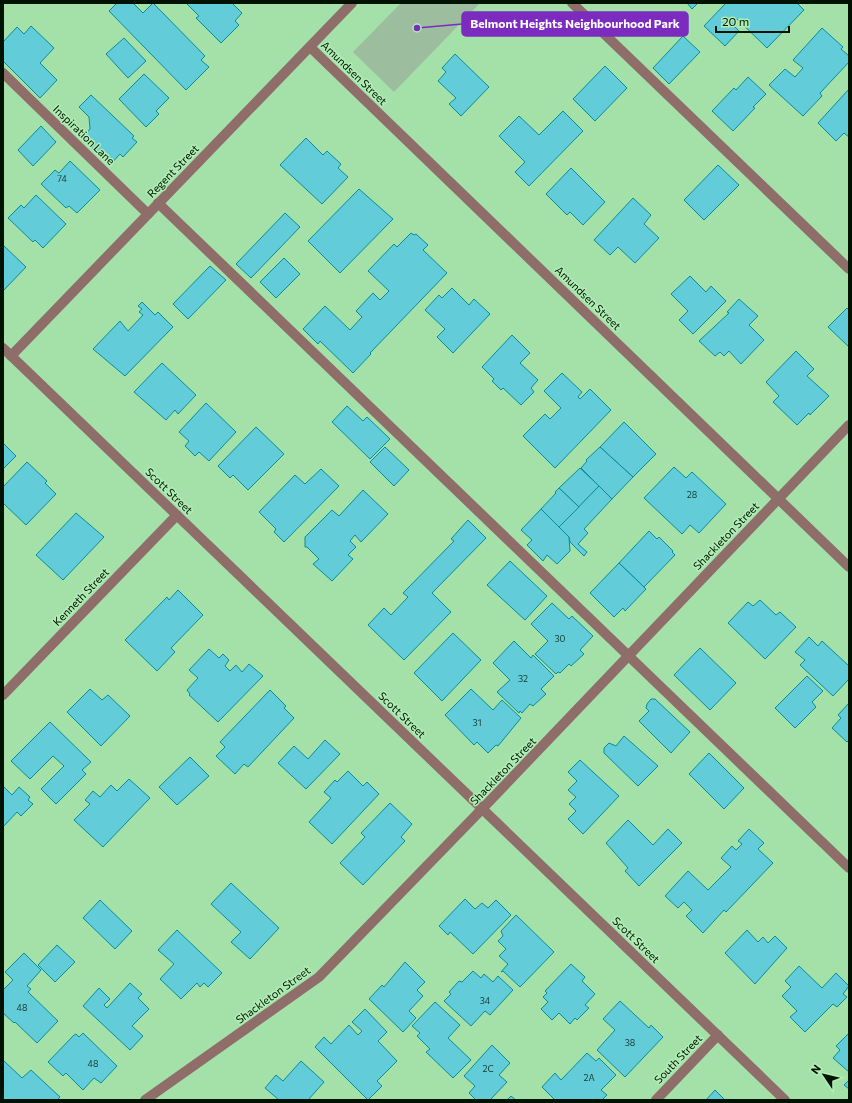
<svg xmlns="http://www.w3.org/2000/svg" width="852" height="1103" viewBox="0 0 852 1103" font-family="Commissioner,sans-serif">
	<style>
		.green { fill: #9cbd9e }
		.building { fill: #62ccd9; stroke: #098c99 }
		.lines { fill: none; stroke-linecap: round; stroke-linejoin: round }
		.minor { stroke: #8f6e6a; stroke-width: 10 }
		.labels { text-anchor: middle; stroke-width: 3; stroke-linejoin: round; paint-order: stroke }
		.number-label { font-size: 9px; fill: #184138 }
		.street-label { font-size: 11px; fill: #001302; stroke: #b1eeb6 }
		.leader { fill: none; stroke: #7b2cbf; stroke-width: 1.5 }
		.callout-dot { fill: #7b2cbf; stroke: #b1eeb6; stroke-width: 1.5 }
		.callout { fill: #7b2cbf; stroke: #7b2cbf; stroke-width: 1.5 }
		.callout-label { font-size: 12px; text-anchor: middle; font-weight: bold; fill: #fff }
	</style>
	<rect width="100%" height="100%" fill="#a4e1a9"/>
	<polygon class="green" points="401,3 480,3 394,92 353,52"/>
	<g class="building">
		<polygon points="117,3 133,3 143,13 153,3 205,56 201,60 209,67 186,90 109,11"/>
		<polygon points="186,3 232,3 242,13 235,21 239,25 221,43 196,18 199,16"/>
		<polygon points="687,3 698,3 692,9"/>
		<polygon points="726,3 797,3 804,10 767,48 737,19 732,24 739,31 725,46 704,26"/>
		<polygon points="31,26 54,48 40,63 57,80 40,98 3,61 3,42 17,27 24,34"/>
		<polygon points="822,28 843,47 841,49 849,56 849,62 820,93 822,96 803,116 769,85 785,69 795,77 803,68 793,60"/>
		<polygon points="683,36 700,52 669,84 653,68"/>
		<polygon points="124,38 146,61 128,78 106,54"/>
		<polygon points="455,54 489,87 461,116 449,104 456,98 438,81 446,72 442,68"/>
		<polygon points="605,66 627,88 595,121 573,99"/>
		<polygon points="144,74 169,98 156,111 159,114 146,127 119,99"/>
		<polygon points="748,77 766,94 753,107 755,108 733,131 712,111 734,88 736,90"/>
		<polygon points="849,89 849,137 844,133 836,141 818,123"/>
		<polygon points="91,95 134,136 132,138 137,142 123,157 120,154 110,165 82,138 90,129 89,117 79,107"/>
		<polygon points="563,111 583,131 529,186 515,172 525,162 499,136 519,116 539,135"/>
		<polygon points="41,126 56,142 33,166 18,150"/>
		<polygon points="306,138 323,155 327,151 341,164 338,168 348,177 322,204 280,165"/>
		<polygon points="70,161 100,190 77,213 69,206 66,208 41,184 55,170 59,173"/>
		<polygon points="718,165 739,185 704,220 684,200"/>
		<polygon points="571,168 605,202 583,225 570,212 567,215 546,194"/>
		<polygon points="359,189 393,219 340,273 308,241"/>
		<polygon points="36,195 66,224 43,248 35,240 33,242 8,218 21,205 24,208"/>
		<polygon points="633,198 651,215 644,224 659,238 635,263 618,247 610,255 594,240"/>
		<polygon points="285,213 300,227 251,278 236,264"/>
		<polygon points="411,233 414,235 416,234 428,245 423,250 447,273 370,353 371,354 353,373 320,341 318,344 303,329 325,306 350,330 362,317 356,311 373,293 380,300 389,291 368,271 394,244 397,247"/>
		<polygon points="3,245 26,267 3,291"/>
		<polygon points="284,258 300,274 276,298 260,282"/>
		<polygon points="210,266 226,280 188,319 173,304"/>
		<polygon points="690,276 706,292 711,286 726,301 693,334 679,320 688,311 671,294"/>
		<polygon points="452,288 469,305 474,299 490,314 453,353 437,337 445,329 425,310 439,295 442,298"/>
		<polygon points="739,299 758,316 749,325 764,340 741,364 729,351 724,356 720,352 715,356 699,341 729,313 727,312"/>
		<polygon points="142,302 155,315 158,312 173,327 125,376 93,349 120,321 128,331 143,315 139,312 142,309 138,306"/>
		<polygon points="847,308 849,310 849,347 828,327"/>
		<polygon points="512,335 530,353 520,363 538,380 531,388 534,392 521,405 503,388 501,390 492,381 494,379 482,367"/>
		<polygon points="796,351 814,369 807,376 829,396 810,415 809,413 797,425 773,402 779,396 766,382"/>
		<polygon points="162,363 196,395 178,414 175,410 166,420 134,392"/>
		<polygon points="562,373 582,392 578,397 580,399 590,389 611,410 555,468 523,436 545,414 550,419 561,408 544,391"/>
		<polygon points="206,403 236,432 209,461 199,452 195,456 185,446 189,441 179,432"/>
		<polygon points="347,406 363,421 367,417 390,439 370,459 332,422"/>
		<polygon points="624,422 656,454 633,477 600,447"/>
		<polygon points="256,427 284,454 248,490 233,475 230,478 218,466"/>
		<polygon points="3,443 16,456 3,469"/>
		<polygon points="385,447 409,470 394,486 370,462"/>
		<polygon points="600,447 633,477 612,499 581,468 587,461 586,460"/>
		<polygon points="27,462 47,481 45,483 56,494 26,525 3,503 3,487"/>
		<polygon points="674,467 686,478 692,472 726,504 699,533 690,525 682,534 644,498"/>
		<polygon points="580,468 599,486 579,507 559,488"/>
		<polygon points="321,469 339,486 284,542 274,532 276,529 259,512 295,475 305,484"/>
		<polygon points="599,486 612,499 584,529 588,533 578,544 587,552 584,556 570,542 569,537 559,527"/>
		<polygon points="559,488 579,507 559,527 541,509 556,493 555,492"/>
		<polygon points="363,490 388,514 361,542 355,535 350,541 356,547 348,555 353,559 332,581 313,564 319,559 307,547 305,547 305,537 332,510 339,516"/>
		<polygon points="541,509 569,537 570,551 557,564 547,555 543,561 527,545 532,540 521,530"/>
		<polygon points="76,513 104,537 63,580 36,555"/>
		<polygon points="468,520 486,538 432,593 451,612 404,660 368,625 384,608 391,615 408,597 403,593 454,541 451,539"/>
		<polygon points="649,531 657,539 659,537 673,551 672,552 675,555 644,587 619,563"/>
		<polygon points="510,561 547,596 525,620 487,585"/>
		<polygon points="619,563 646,589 625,611 623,608 614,617 590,593"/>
		<polygon points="178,590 203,615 171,648 175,652 157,671 125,640 167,597 169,600"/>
		<polygon points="760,600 776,615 780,612 796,627 765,659 728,623 748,602 753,606"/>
		<polygon points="552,603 569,619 572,616 593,636 580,650 584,654 571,666 569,664 560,673 558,672 556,674 535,654 548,641 531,624"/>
		<polygon points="453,633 481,660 442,701 414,673"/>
		<polygon points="809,637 818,646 822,641 849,666 849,679 833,696 800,665 805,660 795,652"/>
		<polygon points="514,641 531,658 533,655 554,676 541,689 546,694 533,706 530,704 522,713 520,711 519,713 497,692 510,680 493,663"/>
		<polygon points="700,648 736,683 710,710 674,675"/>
		<polygon points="209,649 219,658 223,654 229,660 225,666 230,671 236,665 242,672 249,664 263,676 218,722 189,695 190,694 187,690 198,678 189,670"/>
		<polygon points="807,676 823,691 812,702 816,707 795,728 775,708"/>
		<polygon points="90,689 102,700 108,695 130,716 101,746 67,712"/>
		<polygon points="471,689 493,710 502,700 521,718 498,746 496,745 488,753 477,742 474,745 445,715"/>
		<polygon points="270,690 286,706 284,708 294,718 248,767 244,764 235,774 216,756 225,747 220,742"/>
		<polygon points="651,699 655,699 690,732 671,753 639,721 649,711 646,708 647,704"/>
		<polygon points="849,703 849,740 847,742 832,728 841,718 838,715"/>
		<polygon points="50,722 91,762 82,770 86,774 56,804 41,789 64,766 53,756 30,779 11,761"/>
		<polygon points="624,736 658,766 638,786 604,753 604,748 609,743 616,746"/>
		<polygon points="325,740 340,754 306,789 278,763 294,746 308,759"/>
		<polygon points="709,753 744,788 724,809 689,774"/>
		<polygon points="190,757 209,776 177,805 159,787"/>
		<polygon points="580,760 619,796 583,834 568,819 576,811 569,804 576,797 568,790 577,781 568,772"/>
		<polygon points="348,771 363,786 367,782 379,794 332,844 309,822 331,798 324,792 335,780 337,782"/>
		<polygon points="129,779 150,798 103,847 74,820 90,804 85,800 93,791 100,797 111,785 117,791"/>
		<polygon points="3,786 12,795 19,787 30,797 28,800 33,804 21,816 17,812 3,827"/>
		<polygon points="390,803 412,824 401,837 405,841 363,885 340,863 365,837 361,833"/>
		<polygon points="628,820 653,845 668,829 682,843 639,886 625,871 628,868 606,843"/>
		<polygon points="749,829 764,843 758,849 773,863 726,912 724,910 703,933 686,916 692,910 684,902 678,908 665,896 688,871 708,890 731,867 721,858 732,846 736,850 742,844 738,841"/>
		<polygon points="231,883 279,928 250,959 231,942 241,932 211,904"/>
		<polygon points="465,899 475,909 482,903 488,908 496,900 511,915 473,954 450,932 448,935 439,926"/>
		<polygon points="100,900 132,931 115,949 83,918"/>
		<polygon points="516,915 554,952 520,987 503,971 501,972 508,964 499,956 506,949 498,941 503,936 501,931"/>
		<polygon points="177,930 222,973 208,987 204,983 200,987 197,983 181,999 160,979 174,964 158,950"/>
		<polygon points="747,930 758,942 763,937 768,943 775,936 787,948 755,984 725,953"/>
		<polygon points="57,945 75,962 55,982 38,965"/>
		<polygon points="24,953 41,970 27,986 31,989 28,992 58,1021 37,1043 15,1022 14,1023 3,1013 3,990 13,980 5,972"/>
		<polygon points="405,962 425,982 417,990 423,996 409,1011 416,1018 403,1032 369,999 382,985 384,987"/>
		<polygon points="571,964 585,977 582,981 595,994 585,1005 589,1008 577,1020 575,1018 570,1024 559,1013 552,1020 541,1009 548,1002 543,997 547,993 545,991"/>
		<polygon points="799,966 822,988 836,973 849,986 843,994 847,997 837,1007 833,1004 805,1032 790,1017 797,1011 782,996 791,987 785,981"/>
		<polygon points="473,971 481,978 484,974 493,982 498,976 513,990 490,1015 485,1011 471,1026 444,1001 451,994 449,992 459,981 462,982"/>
		<polygon points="130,983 142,994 138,998 149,1009 132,1026 143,1036 130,1050 83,1006 99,988 110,999 104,1005 107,1008"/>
		<polygon points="620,1001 649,1028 651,1025 663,1037 625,1077 597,1050 615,1030 603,1019"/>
		<polygon points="435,1002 460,1025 448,1038 471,1060 453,1078 426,1052 430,1049 417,1036 420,1033 412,1026"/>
		<polygon points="365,1009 387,1032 378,1041 397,1061 377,1081 382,1086 368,1100 315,1047 324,1037 331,1044 349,1025 358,1035 362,1031 352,1022"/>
		<polygon points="83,1033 117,1066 101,1083 94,1078 83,1090 66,1073 63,1076 48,1062 74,1035 76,1034 79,1037"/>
		<polygon points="849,1033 849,1072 833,1058 840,1050 836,1046"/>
		<polygon points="492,1045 510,1063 499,1075 507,1082 490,1100 476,1100 469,1093 475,1086 464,1076"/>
		<polygon points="587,1053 596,1061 599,1058 616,1075 601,1090 607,1095 602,1100 555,1100 542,1087 555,1073 561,1080"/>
		<polygon points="3,1060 22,1078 31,1070 60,1097 57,1100 3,1100"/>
		<polygon points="301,1061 324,1082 308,1100 279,1100 265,1088 276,1075 283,1081"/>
		<polygon points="849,1080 849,1089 844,1085"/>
		<polygon points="715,1090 725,1100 706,1100"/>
		<polygon points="511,1096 516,1100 507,1100"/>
	</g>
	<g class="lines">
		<g class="minor">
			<polyline points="572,3 849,269"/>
			<polyline points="310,47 849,567"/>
			<polyline points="3,73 148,214"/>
			<polyline points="158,203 849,868"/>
			<polyline points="3,348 785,1100"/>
			<polyline points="11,356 352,3"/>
			<polyline points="3,695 177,515"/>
			<polyline points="145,1100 319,977 482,809 849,425"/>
			<polyline points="656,1100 718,1035"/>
		</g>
	</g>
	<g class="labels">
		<g class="number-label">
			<text x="62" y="182">74</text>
			<text x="692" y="498">28</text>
			<text x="560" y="642">30</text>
			<text x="523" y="682">32</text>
			<text x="477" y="726">31</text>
			<text x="485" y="1004">34</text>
			<text x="22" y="1011">48</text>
			<text x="630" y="1046">38</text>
			<text x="93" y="1067">48</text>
			<text x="488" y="1072">2C</text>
			<text x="589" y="1081">2A</text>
		</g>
		<g class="street-label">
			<text transform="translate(354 73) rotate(44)" y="4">Amundsen Street</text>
			<text transform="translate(84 135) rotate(44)" y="4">Inspiration Lane</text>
			<text transform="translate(173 171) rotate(-46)" y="4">Regent Street</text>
			<text transform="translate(588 298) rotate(44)" y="4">Amundsen Street</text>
			<text transform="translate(169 491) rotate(44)" y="4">Scott Street</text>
			<text transform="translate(726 536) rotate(-46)" y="4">Shackleton Street</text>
			<text transform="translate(81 597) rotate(-46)" y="4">Kenneth Street</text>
			<text transform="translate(402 715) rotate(44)" y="4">Scott Street</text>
			<text transform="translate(503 771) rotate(-46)" y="4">Shackleton Street</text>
			<text transform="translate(636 940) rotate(44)" y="4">Scott Street</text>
			<text transform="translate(273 995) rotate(-36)" y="4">Shackleton Street</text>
			<text transform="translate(678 1059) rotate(-46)" y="4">South Street</text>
		</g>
	</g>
	<path class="leader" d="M417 28L462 24"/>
	<circle class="callout-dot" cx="417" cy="28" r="4"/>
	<rect class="callout" x="462" y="12" width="226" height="24" rx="4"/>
	<g class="callout-label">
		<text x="575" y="28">Belmont Heights Neighbourhood Park</text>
	</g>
	<rect width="852" height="1103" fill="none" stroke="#001302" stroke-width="8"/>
	<g transform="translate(824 1075) rotate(305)" stroke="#b1eeb6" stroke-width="3" paint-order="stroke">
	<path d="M0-3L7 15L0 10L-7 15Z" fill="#001302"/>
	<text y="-6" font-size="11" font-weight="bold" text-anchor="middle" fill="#001302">N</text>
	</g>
	<path d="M716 26v6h73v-6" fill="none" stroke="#001302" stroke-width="2"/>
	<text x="722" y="26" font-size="12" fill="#001302" stroke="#b1eeb6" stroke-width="3" paint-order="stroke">20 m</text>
</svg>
